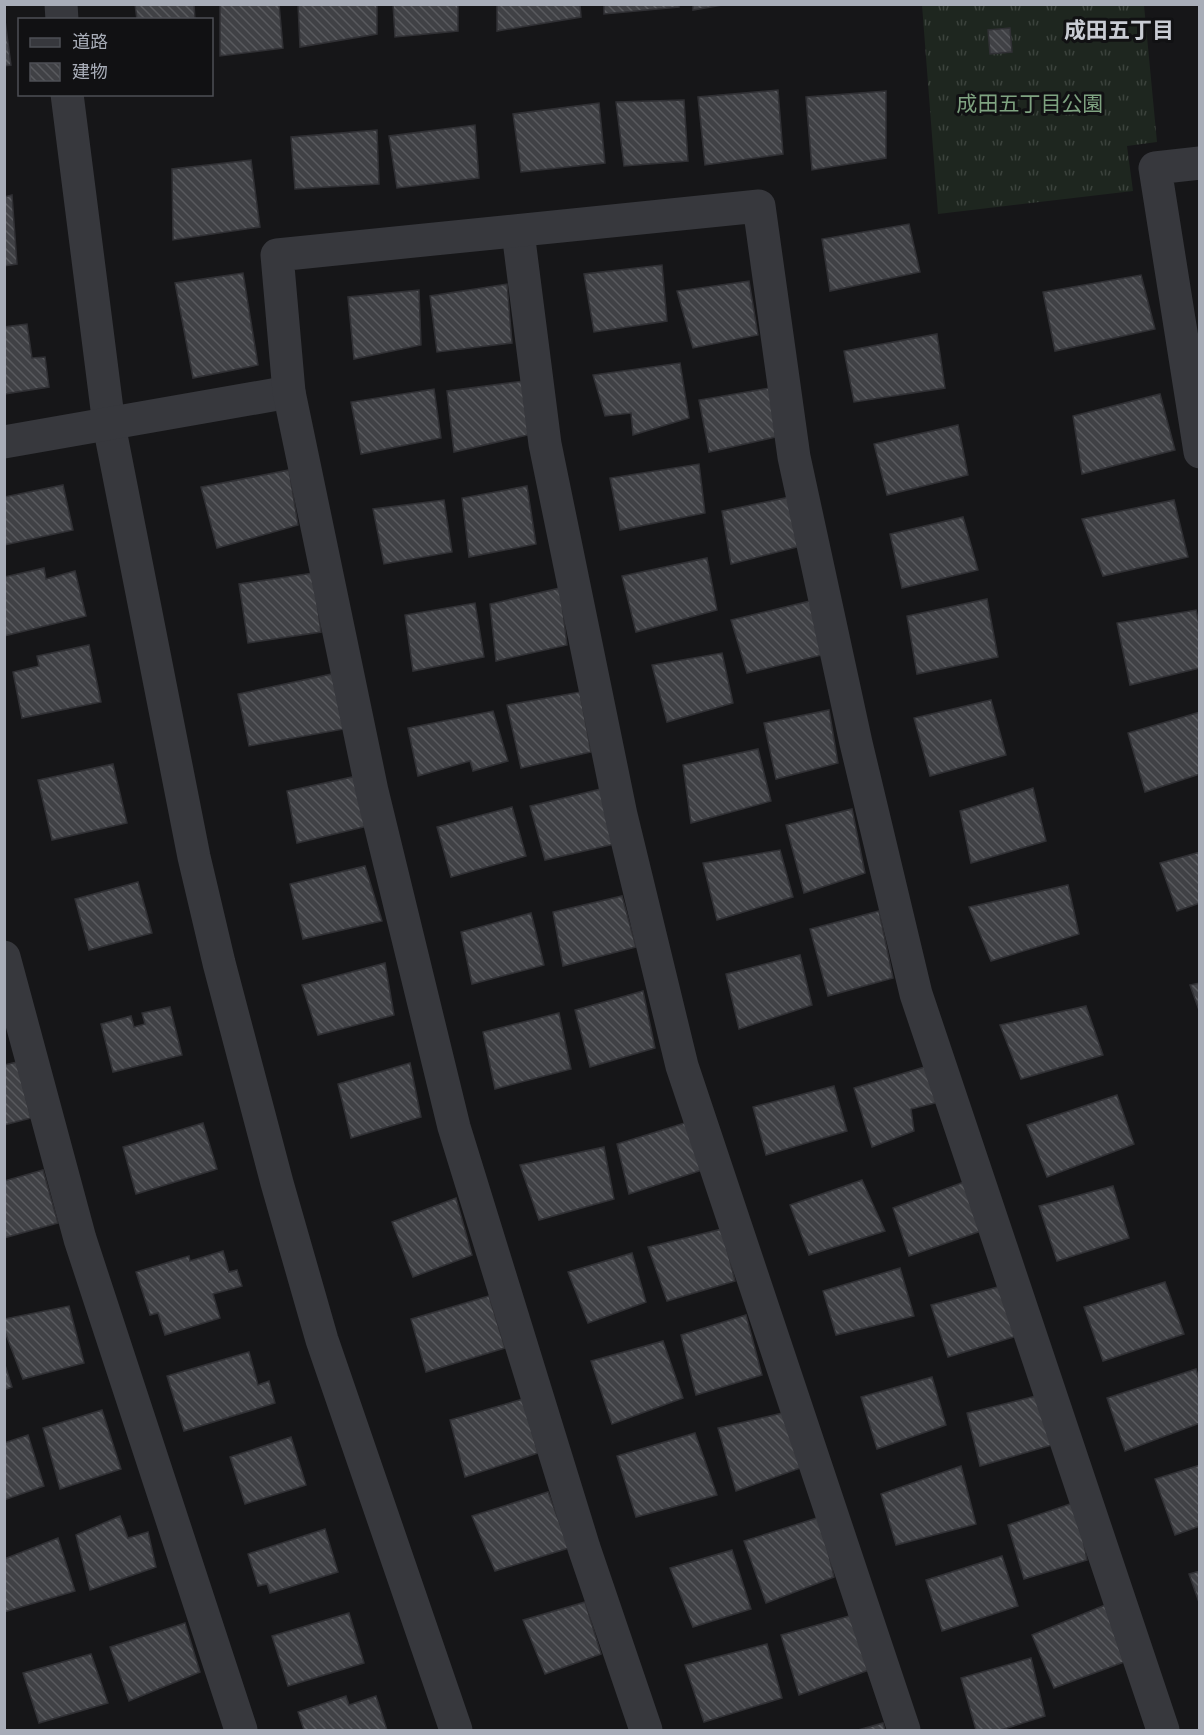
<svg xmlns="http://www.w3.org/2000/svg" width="1204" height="1735" viewBox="0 0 1204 1735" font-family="'Work Sans','Noto Sans JP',sans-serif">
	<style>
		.grass { fill: url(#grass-tufts) }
		.building { fill: url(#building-back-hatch); stroke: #303034; stroke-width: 1.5 }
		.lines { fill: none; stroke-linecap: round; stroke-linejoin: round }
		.minor { stroke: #37383d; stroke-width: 33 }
		.labels { text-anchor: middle; stroke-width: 6; stroke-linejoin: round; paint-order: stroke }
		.park-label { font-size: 21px; fill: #7fa381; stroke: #111113 }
		.neighbourhood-label { font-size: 22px; font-weight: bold; fill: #c9ccd4; stroke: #111113 }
	</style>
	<defs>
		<pattern id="grass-tufts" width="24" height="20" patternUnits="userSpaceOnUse" patternTransform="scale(1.5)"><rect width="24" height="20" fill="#1e261f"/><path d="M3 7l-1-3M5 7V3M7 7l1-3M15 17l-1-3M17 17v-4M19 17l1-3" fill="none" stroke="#3c433d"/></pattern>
		<pattern id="building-back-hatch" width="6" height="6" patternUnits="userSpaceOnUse" patternTransform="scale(1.5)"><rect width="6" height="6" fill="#404145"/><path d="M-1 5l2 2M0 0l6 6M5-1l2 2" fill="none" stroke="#595a5e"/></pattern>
	</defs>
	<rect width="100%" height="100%" fill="#161618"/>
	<polygon class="grass" points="922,5 1144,5 1157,142 1127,146 1133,191 938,214"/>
	<g class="building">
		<polygon points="135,4 194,4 195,20 137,20"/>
		<polygon points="220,4 279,4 283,48 220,56"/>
		<polygon points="298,4 377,4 377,34 300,47"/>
		<polygon points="393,4 458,4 458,31 395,37"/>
		<polygon points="497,4 580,4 581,17 497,31"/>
		<polygon points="604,4 679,4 679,7 604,14"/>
		<polygon points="693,4 728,4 693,10"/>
		<polygon points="4,13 11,65 4,66"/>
		<polygon points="1010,28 1012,52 990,54 988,30"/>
		<polygon points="778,90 783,154 705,165 698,97"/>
		<polygon points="886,91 886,158 812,170 806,97"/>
		<polygon points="684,100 688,161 624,166 616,102"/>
		<polygon points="599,103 605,163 521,172 513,114"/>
		<polygon points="475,125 479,178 397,188 389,136"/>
		<polygon points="377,130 379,184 295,189 291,137"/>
		<polygon points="251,160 260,227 173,240 172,169"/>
		<polygon points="12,195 17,264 4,266 4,197"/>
		<polygon points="909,224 920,272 830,291 822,239"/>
		<polygon points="662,265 667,321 594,332 584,274"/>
		<polygon points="243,273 258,365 193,378 175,283"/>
		<polygon points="1141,275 1155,329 1055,351 1043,292"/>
		<polygon points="749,281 758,335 693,348 677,291"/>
		<polygon points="507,284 512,343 437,352 430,296"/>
		<polygon points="419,290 421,345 354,359 348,297"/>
		<polygon points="27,324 32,358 45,357 49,387 4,394 4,327"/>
		<polygon points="937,334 945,388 854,402 844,351"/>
		<polygon points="680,363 689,418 633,435 631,413 605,416 593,375"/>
		<polygon points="524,381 528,435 454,452 447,391"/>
		<polygon points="770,388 776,437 709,452 699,400"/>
		<polygon points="434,389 441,438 361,454 351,402"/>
		<polygon points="1160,394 1175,450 1082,474 1073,416"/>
		<polygon points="958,425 968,475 887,495 874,444"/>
		<polygon points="699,464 705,513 620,530 610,478"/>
		<polygon points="289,470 298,525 217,548 201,487"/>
		<polygon points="63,485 73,530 4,545 4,497"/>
		<polygon points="527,486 536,544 469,557 462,498"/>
		<polygon points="790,497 801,546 731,564 722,511"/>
		<polygon points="444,500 452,552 384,564 373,509"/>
		<polygon points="1174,500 1188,557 1103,576 1082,519"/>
		<polygon points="963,517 978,570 902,588 890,534"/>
		<polygon points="707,558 717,610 636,632 622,576"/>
		<polygon points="44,568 46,579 75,571 86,616 4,636 4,577"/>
		<polygon points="313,573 321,632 248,643 239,584"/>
		<polygon points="560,588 567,645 496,661 490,604"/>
		<polygon points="987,599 998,657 917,674 907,616"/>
		<polygon points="810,601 822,655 747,673 731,620"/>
		<polygon points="475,603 484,657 413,671 405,615"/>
		<polygon points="1196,610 1200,628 1200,668 1130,685 1117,623"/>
		<polygon points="89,645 101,702 22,718 13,672 39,666 37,656"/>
		<polygon points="722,653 733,703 667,722 652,665"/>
		<polygon points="332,674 344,729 249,746 238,694"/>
		<polygon points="580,692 591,752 521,768 507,705"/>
		<polygon points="991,700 1006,755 930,776 914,718"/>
		<polygon points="829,710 838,763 776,779 764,723"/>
		<polygon points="493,711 508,761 473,771 470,761 418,776 408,728"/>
		<polygon points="1200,712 1200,774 1145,792 1128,733"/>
		<polygon points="758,749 771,801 691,823 683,765"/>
		<polygon points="113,764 127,823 52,840 38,780"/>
		<polygon points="357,776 368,826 297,843 287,791"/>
		<polygon points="1033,788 1046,841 971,863 960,811"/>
		<polygon points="601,789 619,843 545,860 530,806"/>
		<polygon points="512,807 526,856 451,877 437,827"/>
		<polygon points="852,809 865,873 804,893 786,825"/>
		<polygon points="780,850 793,897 717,920 703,863"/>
		<polygon points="1200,852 1200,903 1177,911 1160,863"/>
		<polygon points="365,866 382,921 303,939 290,884"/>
		<polygon points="138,882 152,933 89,950 75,899"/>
		<polygon points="1068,885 1079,934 991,961 969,907"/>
		<polygon points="622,896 636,947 563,966 553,912"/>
		<polygon points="879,911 893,978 828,996 810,929"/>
		<polygon points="531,913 544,965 472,984 461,932"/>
		<polygon points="800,955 812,1005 739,1029 726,974"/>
		<polygon points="385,963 394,1015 318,1035 302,985"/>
		<polygon points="1200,983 1200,1013 1190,985"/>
		<polygon points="643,991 655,1048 590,1067 575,1010"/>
		<polygon points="1086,1006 1103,1055 1021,1079 1000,1025"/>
		<polygon points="170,1007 182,1055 113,1072 101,1024 131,1016 134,1027 145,1024 142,1013"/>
		<polygon points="559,1013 571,1069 495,1089 483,1032"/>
		<polygon points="17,1062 31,1118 4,1125 4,1065"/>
		<polygon points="410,1063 421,1117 351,1138 338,1084"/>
		<polygon points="928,1066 939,1102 911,1109 914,1131 872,1147 854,1088"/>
		<polygon points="834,1086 847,1131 766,1155 753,1107"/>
		<polygon points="1117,1095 1134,1144 1047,1177 1027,1125"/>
		<polygon points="688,1122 702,1170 629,1194 617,1144"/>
		<polygon points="203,1123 217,1169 136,1194 123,1147"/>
		<polygon points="604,1147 614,1199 539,1220 520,1165"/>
		<polygon points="43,1170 58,1223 4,1238 4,1181"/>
		<polygon points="862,1180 885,1231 809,1255 790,1205"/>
		<polygon points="964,1182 981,1231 909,1256 893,1208"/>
		<polygon points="1113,1186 1129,1238 1057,1261 1039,1206"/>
		<polygon points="456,1198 472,1255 413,1277 392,1222"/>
		<polygon points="722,1229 735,1281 667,1301 648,1247"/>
		<polygon points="223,1251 229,1272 237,1270 242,1286 213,1294 220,1318 165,1335 158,1313 150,1315 136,1272 189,1256 190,1261"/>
		<polygon points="632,1253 646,1302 588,1323 568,1272"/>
		<polygon points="900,1268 914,1316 836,1335 823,1291"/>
		<polygon points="1165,1282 1184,1334 1103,1361 1084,1307"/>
		<polygon points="998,1287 1017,1336 948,1357 931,1305"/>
		<polygon points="489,1296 505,1348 426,1372 411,1319"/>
		<polygon points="69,1306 84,1363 23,1379 4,1329 4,1319"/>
		<polygon points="746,1315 762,1375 696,1395 681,1335"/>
		<polygon points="663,1341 683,1398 612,1424 591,1361"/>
		<polygon points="249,1352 258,1385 269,1381 275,1403 184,1431 167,1376"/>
		<polygon points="4,1362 12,1387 4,1390"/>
		<polygon points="1196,1369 1200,1384 1200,1423 1125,1451 1107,1398"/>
		<polygon points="932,1377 946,1425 877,1449 861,1397"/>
		<polygon points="1040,1395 1052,1445 980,1466 967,1413"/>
		<polygon points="523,1399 538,1453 465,1477 450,1420"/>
		<polygon points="102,1410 121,1469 60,1489 43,1428"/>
		<polygon points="787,1412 803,1467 736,1491 718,1428"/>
		<polygon points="695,1433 717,1495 636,1517 617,1456"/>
		<polygon points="28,1435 44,1486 4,1500 4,1443"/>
		<polygon points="291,1437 306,1485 245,1504 230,1457"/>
		<polygon points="1200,1465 1200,1526 1175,1535 1155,1479"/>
		<polygon points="961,1466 976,1524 896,1545 881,1494"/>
		<polygon points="548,1492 569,1548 495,1571 472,1516"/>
		<polygon points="1076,1502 1087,1560 1024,1579 1008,1525"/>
		<polygon points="120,1516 128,1538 148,1532 156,1567 90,1590 76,1535"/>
		<polygon points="820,1517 834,1577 766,1603 744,1541"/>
		<polygon points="325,1529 338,1572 270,1593 267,1584 258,1586 248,1554"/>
		<polygon points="58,1538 75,1591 4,1612 4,1559"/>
		<polygon points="732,1550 751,1609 693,1627 670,1568"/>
		<polygon points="1002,1556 1018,1606 942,1631 926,1580"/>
		<polygon points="1200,1571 1200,1605 1189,1574"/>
		<polygon points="585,1602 601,1654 545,1674 523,1620"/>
		<polygon points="1105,1605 1124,1662 1054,1688 1032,1635"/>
		<polygon points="349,1613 364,1663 288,1686 272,1636"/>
		<polygon points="853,1615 869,1670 799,1695 781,1635"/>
		<polygon points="185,1623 200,1672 129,1701 110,1647"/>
		<polygon points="767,1644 782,1698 704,1722 685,1665"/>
		<polygon points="91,1654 108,1703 39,1723 23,1673"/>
		<polygon points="1031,1658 1045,1716 1001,1730 976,1730 961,1678"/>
		<polygon points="346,1696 349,1705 376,1696 387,1730 304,1730 298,1712"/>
		<polygon points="883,1723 885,1730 858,1730"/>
	</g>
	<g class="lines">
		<g class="minor">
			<polyline points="61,4 62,20"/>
			<polyline points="67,94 109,425 194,857 219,963 277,1183 322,1340 456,1730"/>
			<polyline points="1200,163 1155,168 1200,452"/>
			<polyline points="518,232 545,444 621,815 682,1066 904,1730"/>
			<polyline points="4,442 289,392"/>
			<polyline points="4,957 80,1239 241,1730"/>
			<polyline points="646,1730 584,1548 454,1127 372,791 289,392 277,255 759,206 794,457 856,743 916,994 1163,1730"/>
		</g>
	</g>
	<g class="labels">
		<g class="park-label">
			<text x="1030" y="111">成田五丁目公園</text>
		</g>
		<g class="neighbourhood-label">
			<text x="1119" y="38">成田五丁目</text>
		</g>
	</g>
	<rect width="1204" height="1735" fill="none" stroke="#a8adb8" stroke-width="12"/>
	<rect x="18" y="18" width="195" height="78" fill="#111113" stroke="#4d4f55" stroke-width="1.5"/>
	<rect x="30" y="38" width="30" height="9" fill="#37383d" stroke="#4d4f55" stroke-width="1.5"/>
	<text x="72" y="48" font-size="18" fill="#a8adb8">道路</text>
	<rect x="30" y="63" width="30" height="18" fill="url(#building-back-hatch)" stroke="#4d4f55" stroke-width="1.5"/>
	<text x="72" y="78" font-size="18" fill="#a8adb8">建物</text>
</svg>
